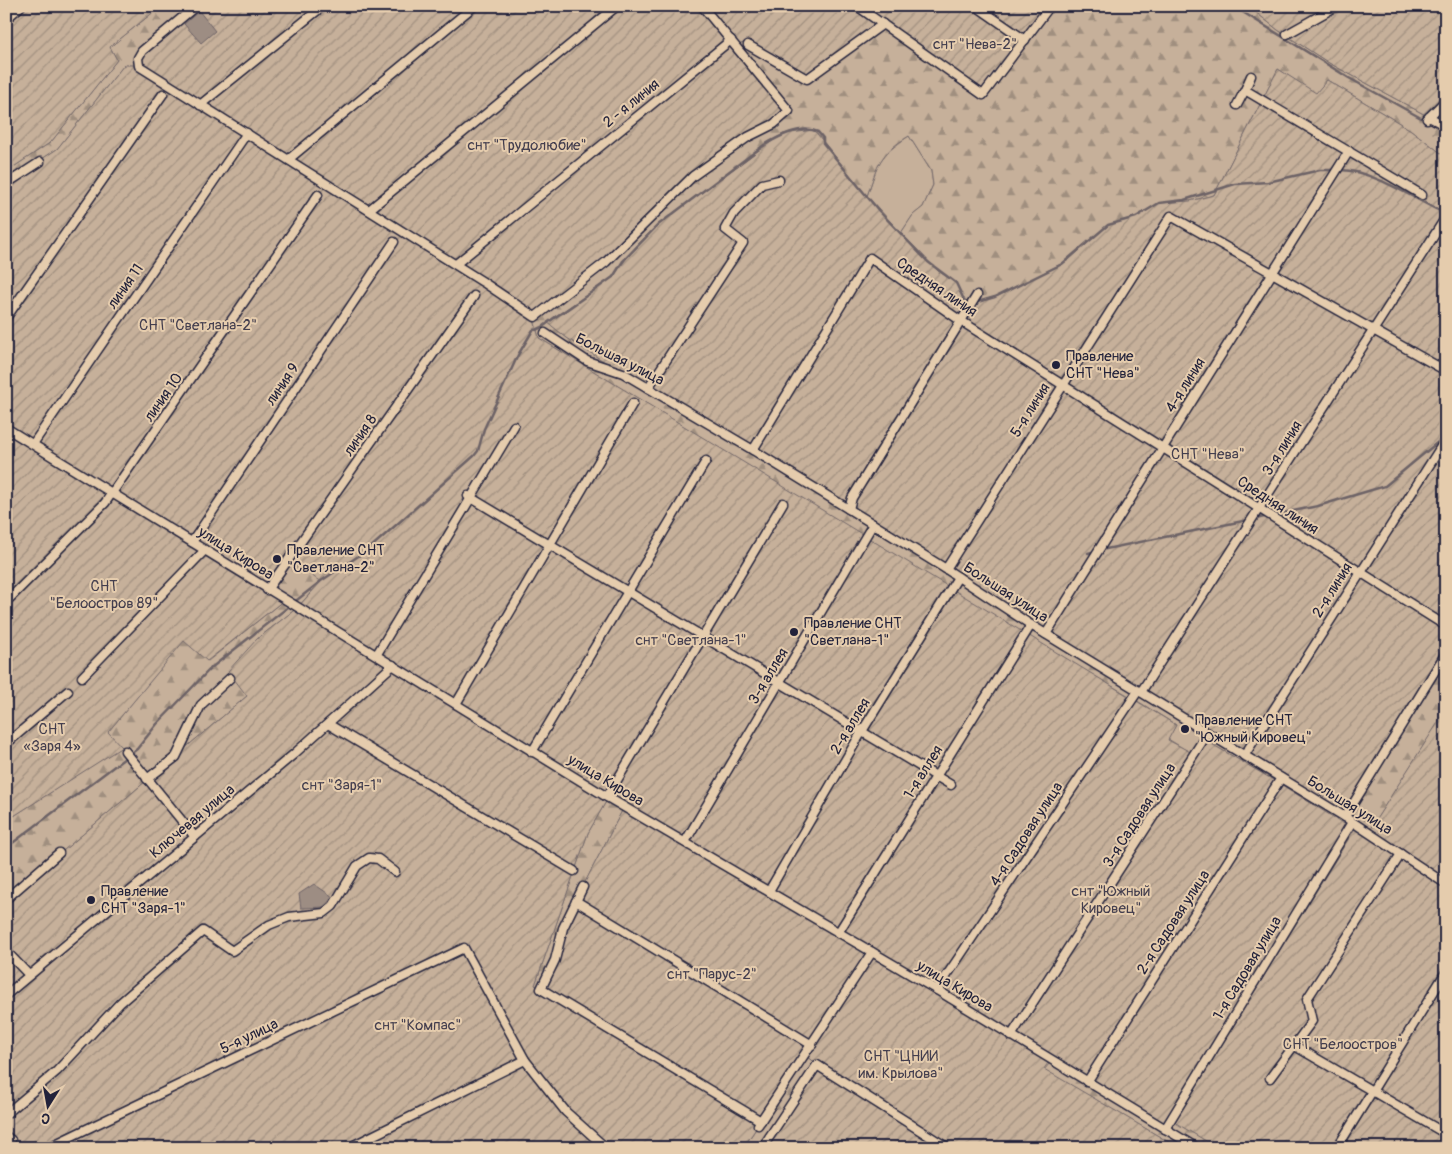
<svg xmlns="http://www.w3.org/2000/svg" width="1452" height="1154" viewBox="0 0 1452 1154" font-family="Pangolin,sans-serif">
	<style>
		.grass { fill: #c6b09a; stroke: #74696a }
		.forest { fill: url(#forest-firs); stroke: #74696a }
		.garden { fill: url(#garden-furrows); stroke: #74696a; fill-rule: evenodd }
		.water { fill: #9d8d83; stroke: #6c6266 }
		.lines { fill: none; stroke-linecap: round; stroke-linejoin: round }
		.stream { stroke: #6c6266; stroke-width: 2.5 }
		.minor-casing { stroke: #22223b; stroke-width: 11 }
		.minor { stroke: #e5ccad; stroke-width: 8 }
		.poi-dot { fill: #22223b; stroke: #e5ccad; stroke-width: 2 }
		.labels { text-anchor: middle; stroke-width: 4; stroke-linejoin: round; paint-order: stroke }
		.park-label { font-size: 15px; fill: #433e4e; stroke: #e5ccad }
		.street-label { font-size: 15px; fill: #22223b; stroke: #e5ccad }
		.poi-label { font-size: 15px; fill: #22223b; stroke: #e5ccad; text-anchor: start }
	</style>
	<defs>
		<pattern id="forest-firs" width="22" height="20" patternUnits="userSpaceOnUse" patternTransform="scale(1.25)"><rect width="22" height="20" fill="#c6b09a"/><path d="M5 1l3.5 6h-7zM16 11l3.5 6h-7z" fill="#a08f7f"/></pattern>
		<pattern id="garden-furrows" width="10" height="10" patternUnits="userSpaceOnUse" patternTransform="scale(1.25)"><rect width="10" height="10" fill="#c6b09a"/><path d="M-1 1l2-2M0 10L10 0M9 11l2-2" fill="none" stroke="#a08f7f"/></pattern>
	</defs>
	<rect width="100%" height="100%" fill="#e5ccad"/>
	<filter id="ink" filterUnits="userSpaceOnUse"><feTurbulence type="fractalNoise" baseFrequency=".02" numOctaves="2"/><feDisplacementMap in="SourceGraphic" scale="10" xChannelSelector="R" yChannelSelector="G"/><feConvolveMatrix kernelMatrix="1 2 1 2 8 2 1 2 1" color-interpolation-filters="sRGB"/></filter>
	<g filter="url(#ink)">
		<g class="grass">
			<path d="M909,136L931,171L933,185L923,207L913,215L901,233L867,196C879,161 877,158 909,136Z"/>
			<polygon points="1136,690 1209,735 1194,755 1168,739 1176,725 1131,697"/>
		</g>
		<g class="forest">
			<polygon points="161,6 196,6 139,66 124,65 57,149 6,183 6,172 51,142 117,60 110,47"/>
			<path d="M1050,6H1248L1278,30L1329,63L1446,126V157L1411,130L1327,80L1316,94L1278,69L1214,195L1190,201L1159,203L1136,217L1108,225L1069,260L998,296L980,301L965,302L956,283L938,271L901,233L913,215L923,207L933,185L931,171L909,136C879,154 878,164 867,196L823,143V139C809,134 797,128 782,135C766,142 753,156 739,166C697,196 638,232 613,277L548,322L567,338L624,374L1136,690L1131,697L1065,659L539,338L533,316L737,47L743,42L807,79L887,27Z"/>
			<polygon points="289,559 321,581 297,608 257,639 247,696 6,899 6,821 121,747 108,732 184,640 208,661 284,600 268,590"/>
			<polygon points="1446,653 1446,711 1368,832 1298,923 1175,1122 1218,1148 1179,1148 1044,1070 1282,785 1203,739"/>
			<polygon points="608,798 624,807 580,892 541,989 535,985 588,833"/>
			<polygon points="805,1055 817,1065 762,1148 743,1148"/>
		</g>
		<g class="garden">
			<polygon points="21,6 161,6 110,47 117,60 51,142 6,172 6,19"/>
			<path d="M196,6H1050L983,95L887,27L807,79L743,43L737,46L787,108L774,124L693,176L606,262L533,316L539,338L1176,725L1168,740L1194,754L1203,739L1282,785L1349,827L1164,1128L1050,1060L1044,1069L1179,1148H762L817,1065L805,1055L743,1148H6V899L247,696L228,671L257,639L297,608L321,582L289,560L270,585L284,600L207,661L184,641L108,732L122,747L6,821V183L57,149L124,65H139L142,51ZM608,798L624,807L580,892L541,989L535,985L588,833Z"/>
			<polygon points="1248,6 1446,6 1446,126 1329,63 1278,30"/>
			<polygon points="1278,69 1316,93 1327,80 1411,130 1446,157 1446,653 1344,816 624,374 567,338 547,322 613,277 632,251 658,225 755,153 783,134 814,130 879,211 938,271 956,283 965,302 980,301 998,296 1069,260 1108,225 1136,217 1159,203 1190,201 1214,195"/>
			<polygon points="1446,710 1446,1148 1218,1148 1174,1122 1357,825 1368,832"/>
		</g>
		<g class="water">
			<polygon points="199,11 215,31 201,43 184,24"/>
			<polygon points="314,884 333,897 324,907 301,908 299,894"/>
		</g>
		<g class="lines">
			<g class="stream">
				<polyline points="1233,6 1349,78 1421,118"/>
				<path d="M1341,170C1370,170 1412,197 1438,210L1446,202"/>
				<polyline points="1273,515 1318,506 1385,486 1444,437"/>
				<polyline points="1256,519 1268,516"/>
				<polyline points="1101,550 1248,520"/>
				<polyline points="1088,553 1096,551"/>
				<path d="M6,848L137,749L157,724L211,668L321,581L369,549L474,456L478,451L484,429L518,355L533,330C544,330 552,317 562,313L613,277L623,261L658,225L764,145C778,137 801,124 818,132L823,138V143L879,211L928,262L956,283L965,302L974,303L995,297L1062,264L1108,225L1136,217L1159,203L1184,200L1235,184L1268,182L1320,170H1333"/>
			</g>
			<g class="minor-casing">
				<g id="minor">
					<polyline points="196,6 142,51 138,58 139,66 483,282 535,317 606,262 693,176 748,137 774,124 789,111 702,6"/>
					<polyline points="857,6 983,95 1050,6"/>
					<polyline points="976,6 1025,40"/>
					<polyline points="6,19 21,6"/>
					<polyline points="1287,34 1337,6"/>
					<polyline points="748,45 807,79 883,24"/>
					<polyline points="1251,76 1245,90 1422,195"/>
					<polyline points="200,105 323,6"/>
					<polyline points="1237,105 1245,90"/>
					<polyline points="1429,117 1446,126"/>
					<polyline points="1427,119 1446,100"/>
					<polyline points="289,159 474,6"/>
					<polyline points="6,184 40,162"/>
					<polyline points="369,210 617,6"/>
					<polyline points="456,264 731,40"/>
					<polyline points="6,318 163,94"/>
					<polyline points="545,333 587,361 623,373 753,450 946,569 1031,625 1345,817 1446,884"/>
					<polyline points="648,388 743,243 725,229 734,213 762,184 779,180"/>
					<polyline points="6,428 607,797 937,990 1197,1148"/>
					<polyline points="33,444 247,133"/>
					<polyline points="753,450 870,258 961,321 1446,626"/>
					<polyline points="468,496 951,785"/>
					<polyline points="849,509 852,498 977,295"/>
					<polyline points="192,542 394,242"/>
					<polyline points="946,569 1171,216 1446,371"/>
					<polyline points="267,590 474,296"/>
					<polyline points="10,598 105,503 318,195"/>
					<polyline points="1046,634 1349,151"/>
					<polyline points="377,654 514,426"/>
					<polyline points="82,677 205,550"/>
					<polyline points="1141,692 1446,217"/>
					<polyline points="456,704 633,403"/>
					<polyline points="328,724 574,871"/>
					<polyline points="6,744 68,691"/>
					<polyline points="125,751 195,837"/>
					<polyline points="532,752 706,461"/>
					<polyline points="1244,756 1446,439"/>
					<polyline points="147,779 176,757 201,705 230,678"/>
					<polyline points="607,797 783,503"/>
					<polyline points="1345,817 1446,653"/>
					<polyline points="685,842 873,524"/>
					<polyline points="583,887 563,928 555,960 541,989 761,1121"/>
					<polyline points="769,891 861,733 958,577"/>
					<polyline points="6,899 59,853"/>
					<polyline points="576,901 812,1045"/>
					<polyline points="838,933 1031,625"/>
					<polyline points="6,951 29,975"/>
					<polyline points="937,990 1138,691"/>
					<polyline points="6,995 294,754 393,665"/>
					<polyline points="1011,1036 1207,734"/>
					<polyline points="1295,1046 1446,1134"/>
					<polyline points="1270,1078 1312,1021 1307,999 1401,854"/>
					<polyline points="1087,1082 1281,778"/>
					<polyline points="6,1114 57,1071 120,1003 203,931 232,951 269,925 289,917 324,913 333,906 357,866 369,858 378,859 395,872"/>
					<polyline points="758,1125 872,952"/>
					<polyline points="1165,1129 1352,822"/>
					<polyline points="6,1136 11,1140"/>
					<polyline points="47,1148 464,948 525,1060 566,1112 606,1148"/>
					<polyline points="348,1148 525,1060"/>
					<polyline points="762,1148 817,1065 948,1148"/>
					<polyline points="1337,1148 1446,972"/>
				</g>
			</g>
			<use href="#minor" class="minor"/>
		</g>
	</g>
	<g class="poi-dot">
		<circle cx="1056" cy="365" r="5"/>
		<circle cx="277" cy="559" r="5"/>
		<circle cx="794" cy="632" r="5"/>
		<circle cx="1185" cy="729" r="5"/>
		<circle cx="91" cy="900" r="5"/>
	</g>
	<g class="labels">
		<g class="park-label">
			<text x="975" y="49">снт "Нева-2"</text>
			<text x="527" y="150">снт "Трудолюбие"</text>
			<text x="198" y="330">СНТ "Светлана-2"</text>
			<text x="1208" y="459">СНТ "Нева"</text>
			<text x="104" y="591">СНТ<tspan x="104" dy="17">"Белоостров 89"</tspan></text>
			<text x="691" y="645">снт "Светлана-1"</text>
			<text x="52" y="734">СНТ<tspan x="52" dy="17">«Заря 4»</tspan></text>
			<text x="342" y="790">снт "Заря-1"</text>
			<text x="1111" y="896">снт "Южный<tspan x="1111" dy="17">Кировец"</tspan></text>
			<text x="712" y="979">снт "Парус-2"</text>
			<text x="418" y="1030">снт "Компас"</text>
			<text x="1343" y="1049">СНТ "Белоостров"</text>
			<text x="901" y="1061">СНТ "ЦНИИ<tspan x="901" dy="17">им. Крылова"</tspan></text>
		</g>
		<g class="street-label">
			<text transform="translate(631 103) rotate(-39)" y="5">2 - я линия</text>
			<text transform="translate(125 286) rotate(-55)" y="5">линия 11</text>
			<text transform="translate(937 287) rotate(34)" y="5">Средняя линия</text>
			<text transform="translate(620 359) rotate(27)" y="5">Большая улица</text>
			<text transform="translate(282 384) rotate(-56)" y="5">линия 9</text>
			<text transform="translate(1185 385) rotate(-58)" y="5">4-я линия</text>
			<text transform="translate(163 397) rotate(-55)" y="5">линия 10</text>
			<text transform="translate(1030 410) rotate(-58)" y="5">5-я линия</text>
			<text transform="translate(360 435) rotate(-55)" y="5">линия 8</text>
			<text transform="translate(1282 448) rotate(-58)" y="5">3-я линия</text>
			<text transform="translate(1278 505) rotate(33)" y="5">Средняя линия</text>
			<text transform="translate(236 553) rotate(32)" y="5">улица Кирова</text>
			<text transform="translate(1332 590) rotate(-58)" y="5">2-я линия</text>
			<text transform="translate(1006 592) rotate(33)" y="5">Большая улица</text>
			<text transform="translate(768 676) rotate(-59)" y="5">3-я аллея</text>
			<text transform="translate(850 726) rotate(-59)" y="5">2-я аллея</text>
			<text transform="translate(923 772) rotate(-58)" y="5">1-я аллея</text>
			<text transform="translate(606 780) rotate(31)" y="5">улица Кирова</text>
			<text transform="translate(1350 805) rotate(32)" y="5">Большая улица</text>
			<text transform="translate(1139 815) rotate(-57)" y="5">3-я Садовая улица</text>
			<text transform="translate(192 821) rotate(-40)" y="5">Ключевая улица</text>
			<text transform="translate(1026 834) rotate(-57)" y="5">4-я Садовая улица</text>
			<text transform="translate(1173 922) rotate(-57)" y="5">2-я Садовая улица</text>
			<text transform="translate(1247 968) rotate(-59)" y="5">1-я Садовая улица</text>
			<text transform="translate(955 986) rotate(31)" y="5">улица Кирова</text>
			<text transform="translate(249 1036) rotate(-26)" y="5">5-я улица</text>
		</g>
		<g class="poi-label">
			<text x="1066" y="361">Правление<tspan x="1066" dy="17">СНТ "Нева"</tspan></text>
			<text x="287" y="555">Правление СНТ<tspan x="287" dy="17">"Светлана-2"</tspan></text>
			<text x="804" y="628">Правление СНТ<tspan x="804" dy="17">"Светлана-1"</tspan></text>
			<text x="1195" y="725">Правление СНТ<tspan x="1195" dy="17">"Южный Кировец"</tspan></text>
			<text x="101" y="896">Правление<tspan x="101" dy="17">СНТ "Заря-1"</tspan></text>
		</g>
	</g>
	<rect width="1452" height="1154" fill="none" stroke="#e5ccad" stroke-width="25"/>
	<rect x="12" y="12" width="1427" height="1129" fill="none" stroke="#22223b" stroke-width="2" filter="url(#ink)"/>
	<g transform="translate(48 1106) rotate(191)" stroke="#e5ccad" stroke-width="4" paint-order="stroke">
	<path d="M0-4L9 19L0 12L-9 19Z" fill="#22223b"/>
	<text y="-8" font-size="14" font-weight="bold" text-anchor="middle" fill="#22223b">С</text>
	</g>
</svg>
